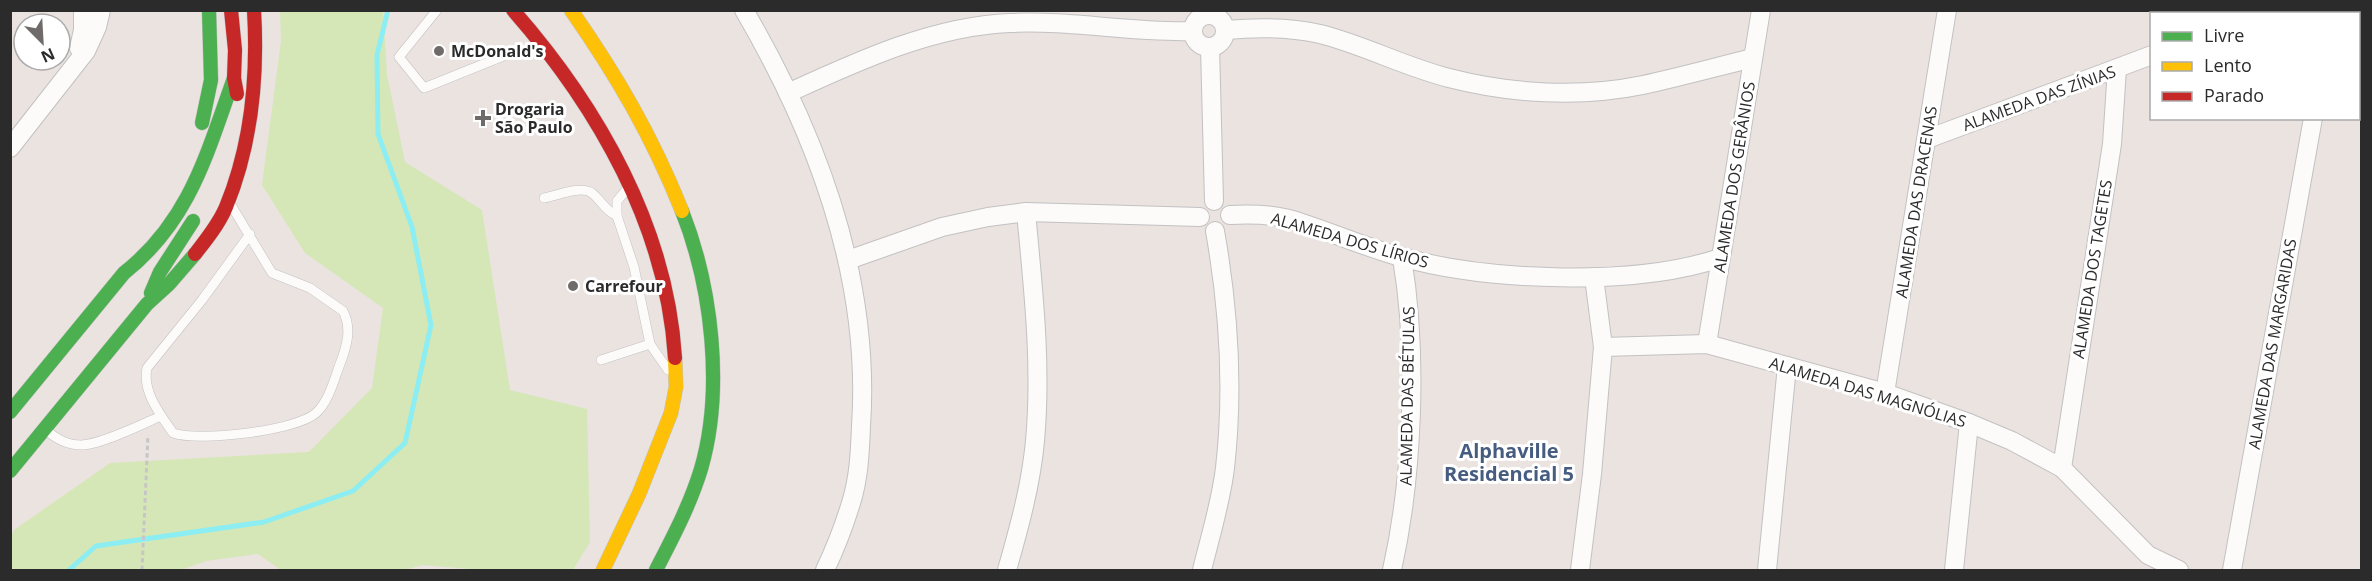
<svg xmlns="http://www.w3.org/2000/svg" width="2372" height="581" viewBox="0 0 2372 581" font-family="'Open Sans',sans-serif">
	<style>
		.green { fill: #d5e7b6 }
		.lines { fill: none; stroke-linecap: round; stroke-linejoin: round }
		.stream { stroke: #8ceef2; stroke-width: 5 }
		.lane-casing { stroke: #c3c1c2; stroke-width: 10 }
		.street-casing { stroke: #c3c1c2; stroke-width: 20 }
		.fast-casing { stroke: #c3c1c2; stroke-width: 15 }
		.slow-casing { stroke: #c3c1c2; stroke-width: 15 }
		.jam-casing { stroke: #c3c1c2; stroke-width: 15 }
		.path { stroke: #c6c6c6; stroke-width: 3; stroke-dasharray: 4.5 3; stroke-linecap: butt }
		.lane { stroke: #fcfbfa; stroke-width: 9 }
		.street { stroke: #fcfbfa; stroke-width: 18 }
		.fast { stroke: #4caf50; stroke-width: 14 }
		.slow { stroke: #ffc107; stroke-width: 14 }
		.jam { stroke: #c62828; stroke-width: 14 }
		.poi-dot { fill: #6e6b6a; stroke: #fff; stroke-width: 2 }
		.labels { text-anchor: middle; stroke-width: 6; stroke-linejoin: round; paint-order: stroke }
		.poi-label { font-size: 16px; font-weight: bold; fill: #2b2b2b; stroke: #fff; text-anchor: start }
		.street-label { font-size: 16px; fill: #2b2b2b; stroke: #fff }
		.quarter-label { font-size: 20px; font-weight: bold; fill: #465d80; stroke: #fff }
	</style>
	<rect width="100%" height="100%" fill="#eae3e0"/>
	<polygon class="green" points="280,11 383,11 387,75 405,162 482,210 510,390 587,409 590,542 573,570 483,570 422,565 405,570 281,570 258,554 206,561 181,570 11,570 11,537 14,530 110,463 309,452 372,388 383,308 305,253 262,185 281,41"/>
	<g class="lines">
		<polyline class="stream" points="69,570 96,546 264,522 353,491 405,443 431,325 412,227 378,134 377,55 388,10"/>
		<g class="lane-casing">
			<g id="lane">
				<polyline points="437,10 399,57 424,88 511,53"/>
				<polyline points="628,188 617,201 617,216 634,267 650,344 668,370"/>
				<path d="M544,198C556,196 581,185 592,193C602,201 603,209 617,216"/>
				<path d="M231,205L272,273L310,288L343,311C352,328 347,346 340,364C334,380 329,401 316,413C296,431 198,442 173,433C160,414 142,392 147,368L202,300L250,234"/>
				<polyline points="601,360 650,344"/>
				<path d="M47,431C57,439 67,445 81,445C100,445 143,424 161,416"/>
			</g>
		</g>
		<g class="street-casing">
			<g id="street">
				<path d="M744,10C817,135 871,279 861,426C860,451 859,478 851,503C844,526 835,549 825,570"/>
				<polyline points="2330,14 2330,10"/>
				<circle cx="1209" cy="31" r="16"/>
				<path d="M1226,30C1257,27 1289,27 1320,34C1364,45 1405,67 1449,78C1511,94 1580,98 1643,85C1680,77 1716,67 1753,58"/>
				<polyline points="1210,47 1214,201"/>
				<polyline points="79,48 83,30 83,10"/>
				<path d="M788,93C858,61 933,26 1010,23C1071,20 1132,33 1193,31"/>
				<polyline points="1927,139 2152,55"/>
				<polyline points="10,148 86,51 97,27 101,10"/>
				<path d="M1230,215C1251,214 1273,214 1293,220C1329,231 1364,247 1401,257C1488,281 1634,287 1720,258"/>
				<polyline points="848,260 942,227 988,217 1026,212 1200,217"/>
				<polyline points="1707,344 1761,10"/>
				<polyline points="1603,347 1707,344 1885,393 1969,423 2012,441 2062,468 2148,555 2179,570"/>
				<polyline points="1885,393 1947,10"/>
				<polyline points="2062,468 2112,144 2117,69"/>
				<path d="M1007,570C1019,528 1031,485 1035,441C1042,364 1033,288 1026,212"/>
				<path d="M1202,570C1210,537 1221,502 1225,468C1234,388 1229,310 1215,231"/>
				<path d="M1392,570C1413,476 1418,353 1402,258"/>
				<polyline points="1580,570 1592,474 1603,347 1594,277"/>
				<polyline points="1767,570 1787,366"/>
				<polyline points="1954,570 1969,423"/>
				<polyline points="2232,570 2313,118"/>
			</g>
		</g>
		<g class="fast-casing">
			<g id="fast">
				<polyline points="202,123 211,80 209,10"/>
				<polyline points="151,293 160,272 193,221"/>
				<path d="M10,412L124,273C190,221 207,153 234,78"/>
				<polyline points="10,471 147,304 169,284 195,254"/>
				<path d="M656,570C673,537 690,505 701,469C724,390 712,287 682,211"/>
			</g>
		</g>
		<g class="slow-casing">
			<g id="slow">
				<path d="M571,10C617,76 652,136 682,211"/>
				<polyline points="603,570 639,494 671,413 676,387 675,358"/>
			</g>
		</g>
		<g class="jam-casing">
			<g id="jam">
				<polyline points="231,10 235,50 234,78 237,94"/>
				<path d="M513,10C598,107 667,227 675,358"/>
				<path d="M195,254C206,240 219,224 226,207C251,146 258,76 254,10"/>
			</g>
		</g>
		<polyline class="path" points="142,570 148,435"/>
		<use href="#lane" class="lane"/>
		<use href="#street" class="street"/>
		<use href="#fast" class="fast"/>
		<use href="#slow" class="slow"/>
		<use href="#jam" class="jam"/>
	</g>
	<g class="poi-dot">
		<circle cx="439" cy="51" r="6"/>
		<path d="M480 109h6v6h6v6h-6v6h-6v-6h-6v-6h6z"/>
		<circle cx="573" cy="286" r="6"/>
	</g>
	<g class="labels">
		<g class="poi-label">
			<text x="451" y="57">McDonald's</text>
			<text x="495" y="115">Drogaria<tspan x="495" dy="18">São Paulo</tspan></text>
			<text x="585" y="292">Carrefour</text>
		</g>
		<g class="street-label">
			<text transform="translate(2039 98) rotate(-20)" y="6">ALAMEDA DAS ZÍNIAS</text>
			<text transform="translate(1734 177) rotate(-81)" y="6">ALAMEDA DOS GERÂNIOS</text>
			<text transform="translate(1916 202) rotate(-81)" y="6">ALAMEDA DAS DRACENAS</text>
			<text transform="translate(1350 240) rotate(16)" y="6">ALAMEDA DOS LÍRIOS</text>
			<text transform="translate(2092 269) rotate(-81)" y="6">ALAMEDA DOS TAGETES</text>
			<text transform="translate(2272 344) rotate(-80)" y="6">ALAMEDA DAS MARGARIDAS</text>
			<text transform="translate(1868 392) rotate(17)" y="6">ALAMEDA DAS MAGNÓLIAS</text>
			<text transform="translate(1407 396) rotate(-89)" y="6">ALAMEDA DAS BÉTULAS</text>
		</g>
		<g class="quarter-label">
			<text x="1509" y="458">Alphaville<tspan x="1509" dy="23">Residencial 5</tspan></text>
		</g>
	</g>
	<rect width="2372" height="581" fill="none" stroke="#2b2b2b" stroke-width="24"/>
	<rect x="2150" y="12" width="210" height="108" fill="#ffffff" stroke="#aaaaaa" stroke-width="1.5"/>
	<rect x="2162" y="32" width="30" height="9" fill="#4caf50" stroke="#aaaaaa" stroke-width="1.5"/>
	<text x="2204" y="42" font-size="18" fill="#2b2b2b">Livre</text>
	<rect x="2162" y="62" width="30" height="9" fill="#ffc107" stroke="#aaaaaa" stroke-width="1.5"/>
	<text x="2204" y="72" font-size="18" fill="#2b2b2b">Lento</text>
	<rect x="2162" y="92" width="30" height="9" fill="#c62828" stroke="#aaaaaa" stroke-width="1.5"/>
	<text x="2204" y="102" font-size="18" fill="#2b2b2b">Parado</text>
	<g transform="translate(42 42) rotate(156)"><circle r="28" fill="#ffffff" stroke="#aaaaaa" stroke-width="1.5"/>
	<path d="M0-4.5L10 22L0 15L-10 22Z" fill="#6e6b6a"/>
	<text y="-9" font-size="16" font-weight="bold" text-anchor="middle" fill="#2b2b2b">N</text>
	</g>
</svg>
